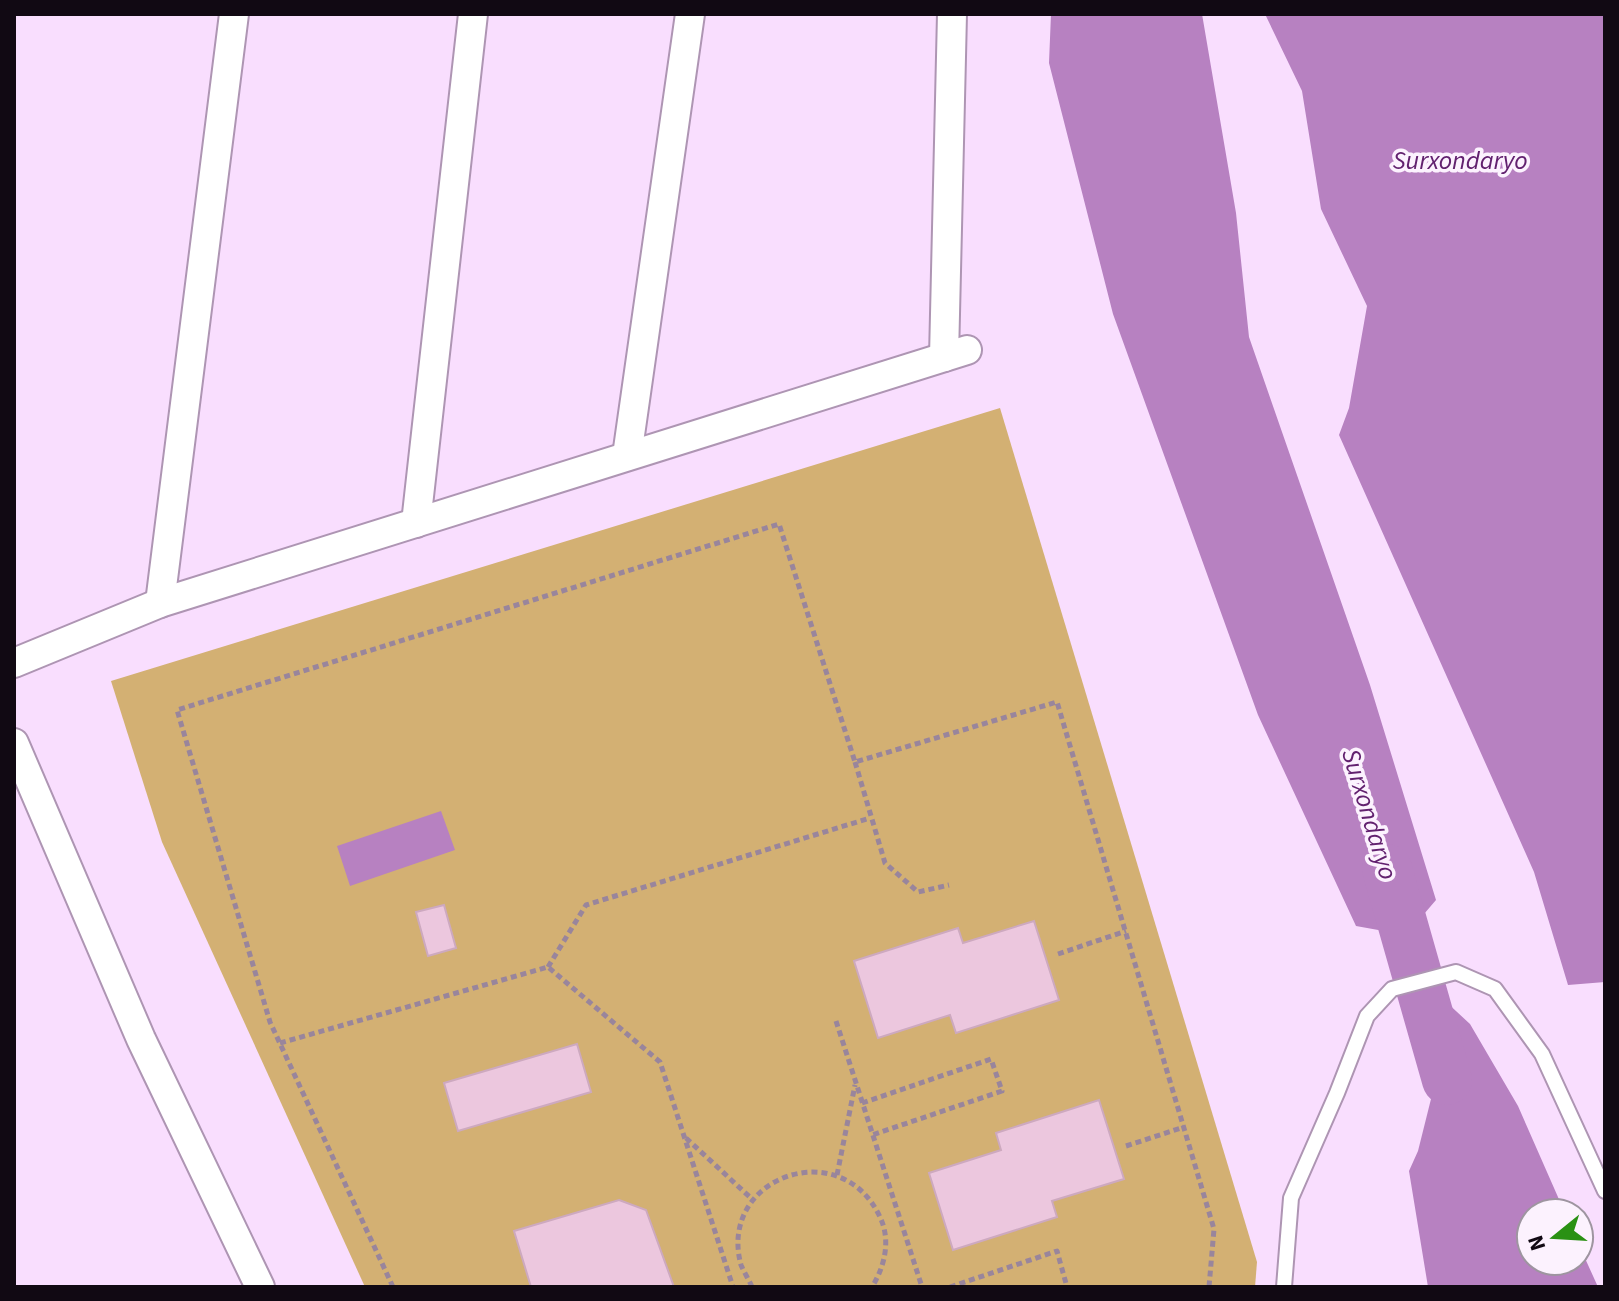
<svg xmlns="http://www.w3.org/2000/svg" width="1619" height="1301" viewBox="0 0 1619 1301" font-family="'Source Sans 3',sans-serif">
	<style>
		.green { fill: #d3b073 }
		.water { fill: #b781c1 }
		.lines { fill: none; stroke-linecap: round; stroke-linejoin: round }
		.river { stroke: #b781c1; stroke-width: 50 }
		.building { fill: #ecc7de; stroke: #cda9bf; stroke-width: 2 }
		.lane-casing { stroke: #ae95b3; stroke-width: 18 }
		.street-casing { stroke: #ae95b3; stroke-width: 32 }
		.path { stroke: #99859c; stroke-width: 5; stroke-dasharray: 6 4; stroke-linecap: butt }
		.lane { stroke: #fff; stroke-width: 14 }
		.street { stroke: #fff; stroke-width: 28 }
		.labels { text-anchor: middle; stroke-width: 7; stroke-linejoin: round; paint-order: stroke }
		.water-label { font-size: 26px; font-style: italic; fill: #62216f; stroke: #fcf2fe }
	</style>
	<rect width="100%" height="100%" fill="#f9defe"/>
	<polygon class="green" points="1000,408 1257,1262 1255,1287 365,1287 162,842 111,681"/>
	<g class="water">
		<polygon points="1051,14 1202,14 1236,213 1249,337 1370,685 1436,900 1406,935 1356,926 1258,715 1113,314 1049,63"/>
		<polygon points="1265,14 1605,14 1605,982 1568,985 1534,872 1339,435 1349,408 1367,306 1321,209 1302,91"/>
		<polygon points="441,811 455,850 350,886 337,846"/>
		<polygon points="1443,999 1470,1024 1518,1106 1565,1213 1531,1213 1531,1261 1579,1261 1579,1245 1598,1287 1428,1287 1409,1171 1418,1151 1433,1091 1413,1028"/>
	</g>
	<g class="lines">
		<polyline class="river" points="1387,869 1447,1080"/>
	</g>
	<g class="building">
		<polygon points="444,905 456,948 428,956 416,912"/>
		<polygon points="1034,921 1059,1000 956,1033 950,1015 878,1038 854,961 958,928 963,943"/>
		<polygon points="577,1044 591,1092 458,1131 444,1083"/>
		<polygon points="1099,1100 1124,1179 1052,1201 1057,1217 953,1250 929,1173 1001,1150 996,1133"/>
		<polygon points="619,1200 646,1210 674,1287 531,1287 514,1231"/>
	</g>
	<g class="lines">
		<g class="lane-casing">
			<polyline id="lane" points="1284,1287 1291,1198 1337,1093 1367,1016 1392,989 1456,972 1495,989 1542,1054 1605,1191"/>
		</g>
		<g class="street-casing">
			<g id="street">
				<polyline points="944,357 952,14"/>
				<polyline points="627,456 690,14"/>
				<polyline points="416,523 473,14"/>
				<polyline points="160,603 234,14"/>
				<polyline points="14,663 160,603 967,350"/>
				<polyline points="14,743 141,1039 260,1287"/>
			</g>
		</g>
		<g class="path">
			<polyline points="855,762 885,863 918,892 949,885"/>
			<polyline points="1058,954 1126,931"/>
			<polyline points="548,967 586,905 870,818"/>
			<polyline points="836,1021 922,1287"/>
			<polyline points="280,1043 548,967 660,1062 733,1287"/>
			<polyline points="862,1103 991,1059 1002,1091 872,1135"/>
			<polyline points="686,1138 753,1200"/>
			<polyline points="1126,1146 1184,1127"/>
			<polyline points="837,1175 855,1085"/>
			<polyline points="393,1287 270,1022 177,710 779,524 855,762 1057,702 1214,1229 1209,1287"/>
			<path d="M752,1287C749,1280 744,1272 741,1265C717,1177 841,1133 880,1217C891,1240 885,1266 872,1287"/>
			<polyline points="950,1287 1057,1251 1067,1287"/>
		</g>
		<use href="#lane" class="lane"/>
		<use href="#street" class="street"/>
	</g>
	<g class="labels">
		<g class="water-label">
			<text x="1460" y="169">Surxondaryo</text>
			<text transform="translate(1370 814) rotate(73)" y="9">Surxondaryo</text>
		</g>
	</g>
	<rect width="1619" height="1301" fill="none" stroke="#110913" stroke-width="32"/>
	<g transform="translate(1555 1237) rotate(252)"><circle r="38" fill="#fcf2fe" stroke="#9e95a0" stroke-width="2"/>
	<path d="M0-6L14 30L0 20L-14 30Z" fill="#2a9114"/>
	<text y="-12" font-size="22" font-weight="bold" text-anchor="middle" fill="#110913">N</text>
	</g>
</svg>
